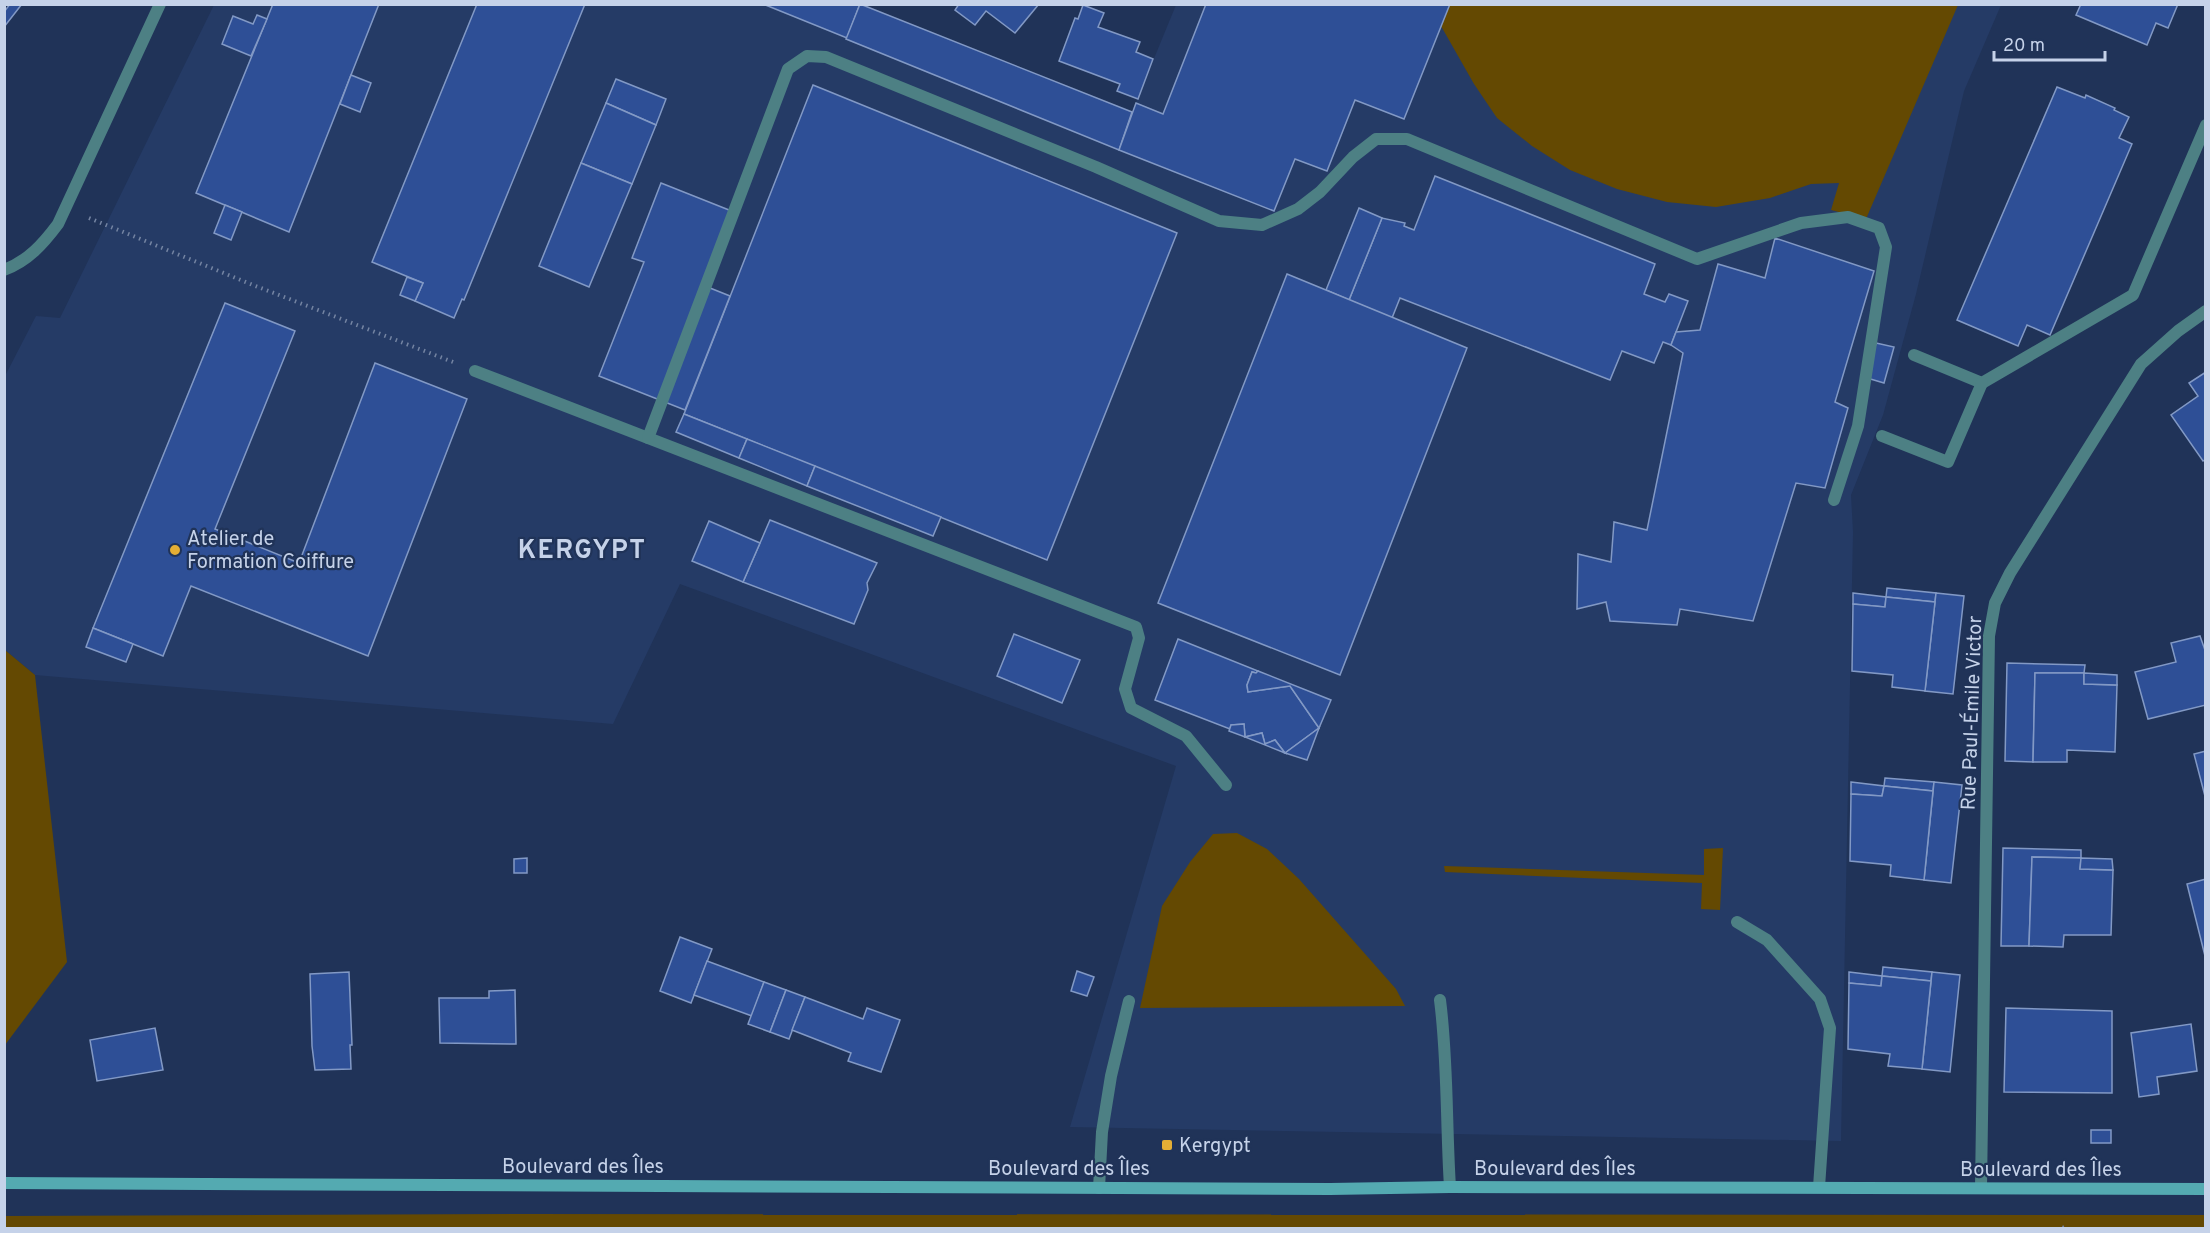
<svg xmlns="http://www.w3.org/2000/svg" width="2210" height="1233" viewBox="0 0 2210 1233" font-family="Overpass,sans-serif">
	<style>
		.built { fill: #253b66 }
		.green { fill: #644902 }
		.building { fill: #2e4f96; stroke: #8299c5; stroke-width: 1.5 }
		.lines { fill: none; stroke-linecap: round; stroke-linejoin: round }
		.path { stroke: #7484a2; stroke-width: 4; stroke-dasharray: 1.5 4.5; stroke-linecap: butt }
		.lane { stroke: #4d8084; stroke-width: 12 }
		.street { stroke: #4d8084; stroke-width: 12 }
		.secondary { stroke: #54aab1; stroke-width: 12 }
		.poi-dot { fill: #e4ae35; stroke: #203358; stroke-width: 2 }
		.labels { text-anchor: middle; stroke-width: 4.5; stroke-linejoin: round; paint-order: stroke }
		.poi-label { font-size: 20px; fill: #c5d2e9; stroke: #203358; text-anchor: start }
		.street-label { font-size: 20px; fill: #c5d2e9; stroke: #203358 }
		.district-label { font-size: 26px; font-weight: bold; letter-spacing: 1.5px; fill: #c5d2e9; stroke: #203358 }
	</style>
	<rect width="100%" height="100%" fill="#203358"/>
	<polygon class="built" points="214,5 861,5 1132,112 1176,5 2001,5 1964,91 1916,294 1883,415 1851,495 1853,532 1841,1141 1070,1127 1176,766 680,584 613,724 35,675 5,650 4,378 36,316 60,318"/>
	<g class="green">
		<polygon points="1450,4 1958,5 1866,219 1831,210 1839,183 1811,184 1770,198 1716,207 1667,202 1617,189 1570,170 1532,146 1497,118 1474,84 1441,26"/>
		<polygon points="5,650 35,675 67,962 5,1045"/>
		<polygon points="1237,833 1267,849 1299,879 1396,989 1405,1006 1140,1008 1162,906 1190,862 1213,834"/>
		<polygon points="1723,848 1720,910 1701,909 1702,883 1445,872 1444,866 1704,875 1704,849"/>
		<polygon points="522,1214 2205,1215 2206,1228 4,1228 5,1216"/>
	</g>
	<g class="building">
		<polygon points="10,4 22,4 4,27 4,12"/>
		<polygon points="273,4 379,4 289,232 196,193"/>
		<polygon points="477,4 585,4 464,300 462,299 454,318 415,301 423,283 372,262"/>
		<polygon points="763,4 860,4 847,38"/>
		<polygon points="860,4 1132,112 1119,150 846,39"/>
		<polygon points="959,4 1039,4 1015,33 986,11 975,25 955,10"/>
		<polygon points="1206,4 1450,4 1404,119 1355,100 1327,171 1295,159 1274,211 1119,150 1136,103 1163,114"/>
		<polygon points="2081,4 2178,4 2168,28 2156,23 2147,45 2076,15"/>
		<polygon points="1083,5 1104,13 1098,27 1140,42 1136,52 1153,59 1138,99 1117,91 1120,84 1059,61 1075,18 1078,19"/>
		<polygon points="257,15 267,19 251,56 222,44 233,16 253,24"/>
		<polygon points="351,75 371,83 360,112 340,104"/>
		<polygon points="616,79 666,99 656,125 606,103"/>
		<polygon points="813,85 1177,233 1047,560 684,414"/>
		<polygon points="2057,87 2085,98 2086,95 2115,108 2114,110 2129,117 2119,138 2132,144 2050,335 2027,325 2018,346 1957,320"/>
		<polygon points="606,103 656,125 632,184 581,163"/>
		<polygon points="581,163 632,184 589,287 539,266"/>
		<polygon points="1435,176 1655,264 1644,294 1665,302 1669,294 1688,301 1671,345 1663,342 1654,363 1622,351 1610,380 1400,298 1392,318 1349,300 1382,218 1405,223 1404,226 1414,230"/>
		<polygon points="661,183 734,212 705,286 730,296 685,410 599,376 644,262 632,258"/>
		<polygon points="225,205 242,212 231,240 214,233"/>
		<polygon points="1359,208 1382,218 1349,300 1326,290"/>
		<polygon points="1775,238 1874,271 1835,402 1848,408 1825,488 1796,483 1753,621 1680,609 1677,625 1610,621 1606,602 1577,609 1578,554 1611,562 1614,522 1647,530 1683,353 1671,345 1676,332 1700,330 1718,264 1765,278"/>
		<polygon points="1287,274 1467,348 1340,675 1158,603"/>
		<polygon points="407,277 423,283 415,301 400,295"/>
		<polygon points="225,303 295,331 215,529 299,563 375,363 467,399 368,656 191,586 163,656 93,628"/>
		<polygon points="1876,343 1894,347 1884,383 1867,378"/>
		<polygon points="2206,372 2206,459 2203,461 2171,415 2198,396 2189,383"/>
		<polygon points="684,414 747,439 739,458 676,432"/>
		<polygon points="747,439 815,466 807,486 739,458"/>
		<polygon points="815,466 941,517 933,536 807,486"/>
		<polygon points="770,520 877,563 867,583 868,590 854,624 743,582"/>
		<polygon points="709,521 760,543 743,582 692,561"/>
		<polygon points="1887,588 1936,593 1935,602 1886,597"/>
		<polygon points="1853,593 1886,597 1885,607 1853,604"/>
		<polygon points="1936,593 1964,596 1953,694 1925,691"/>
		<polygon points="1886,597 1935,602 1925,691 1892,687 1893,675 1852,671 1853,604 1885,607"/>
		<polygon points="93,628 133,644 126,662 86,647"/>
		<polygon points="1014,634 1080,660 1062,703 997,676"/>
		<polygon points="2200,636 2206,653 2206,705 2148,719 2135,672 2176,662 2171,643"/>
		<polygon points="1178,639 1258,671 1256,673 1252,672 1247,685 1248,692 1290,686 1319,728 1285,753 1275,740 1265,744 1262,733 1245,737 1244,724 1231,725 1230,729 1155,700"/>
		<polygon points="2007,663 2085,665 2084,673 2035,673 2033,762 2005,761"/>
		<polygon points="1258,671 1331,700 1319,728 1290,686 1248,692 1247,685 1252,672 1256,673"/>
		<polygon points="2035,673 2084,673 2084,684 2117,685 2115,752 2067,750 2067,762 2033,762"/>
		<polygon points="2084,673 2117,675 2117,685 2084,684"/>
		<polygon points="1244,724 1245,737 1229,731 1231,725"/>
		<polygon points="1319,728 1307,760 1285,753"/>
		<polygon points="1262,733 1265,744 1275,740 1285,753 1245,737"/>
		<polygon points="2206,751 2206,800 2194,754"/>
		<polygon points="1885,778 1934,782 1933,791 1884,786"/>
		<polygon points="1851,782 1884,786 1882,796 1851,794"/>
		<polygon points="1934,782 1962,785 1951,883 1924,880"/>
		<polygon points="1884,786 1933,791 1924,880 1890,876 1891,865 1850,861 1851,794 1882,796"/>
		<polygon points="2003,848 2081,850 2081,858 2032,857 2029,946 2001,946"/>
		<polygon points="2032,857 2081,858 2080,869 2113,870 2111,935 2064,935 2063,947 2029,946"/>
		<polygon points="527,858 527,873 514,873 514,859"/>
		<polygon points="2081,858 2112,859 2113,870 2080,869"/>
		<polygon points="2206,879 2206,956 2205,956 2187,884"/>
		<polygon points="680,937 712,949 691,1003 660,991"/>
		<polygon points="707,961 764,982 752,1016 694,995"/>
		<polygon points="1883,967 1932,972 1931,981 1882,976"/>
		<polygon points="1077,971 1094,977 1087,996 1071,991"/>
		<polygon points="349,972 352,1045 350,1045 351,1069 315,1070 312,1046 310,974"/>
		<polygon points="1849,972 1882,976 1881,986 1849,983"/>
		<polygon points="1932,972 1960,975 1950,1072 1922,1069"/>
		<polygon points="1882,976 1931,981 1922,1069 1888,1066 1890,1054 1848,1049 1849,983 1881,986"/>
		<polygon points="764,982 786,990 770,1032 748,1024"/>
		<polygon points="515,990 516,1044 440,1043 439,998 489,998 489,991"/>
		<polygon points="786,990 805,997 789,1039 770,1032"/>
		<polygon points="805,997 863,1019 867,1008 900,1020 881,1072 848,1061 851,1053 792,1030"/>
		<polygon points="2006,1008 2112,1011 2112,1093 2004,1092"/>
		<polygon points="2191,1024 2197,1071 2157,1077 2159,1094 2139,1097 2131,1033"/>
		<polygon points="155,1028 163,1070 97,1081 90,1040"/>
		<rect x="2091" y="1130" width="20" height="13"/>
	</g>
	<g class="lines">
		<g class="path">
			<polyline points="89,218 253,285 453,362"/>
			<polyline points="2062,1227 2064,1228"/>
		</g>
		<g class="lane">
			<polyline points="475,371 1136,627 1139,638 1125,689 1131,708 1186,736 1226,785"/>
			<polyline points="648,438 788,69 807,56 826,57 1096,167 1219,221 1262,225 1298,209 1320,192 1353,157 1376,139 1407,139 1697,259 1801,223 1848,217 1879,228 1886,247 1858,426 1834,500"/>
			<polyline points="1737,922 1767,940 1820,999 1830,1028 1819,1187"/>
			<path d="M1440,1000C1448,1062 1446,1125 1450,1187"/>
			<polyline points="1099,1188 1102,1132 1111,1076 1129,1001"/>
		</g>
		<g class="street">
			<path d="M4,270C28,261 43,244 58,224L160,4"/>
			<polyline points="1914,355 1982,383 2133,295 2206,125"/>
			<polyline points="1882,436 1948,462 1982,383"/>
			<polyline points="1981,1188 1989,636 1995,603 2010,573 2141,364 2178,331 2206,311"/>
		</g>
		<polyline class="secondary" points="4,1183 1330,1189 1450,1187 2206,1189"/>
	</g>
	<g class="poi-dot">
		<circle cx="175" cy="550" r="6"/>
		<rect x="1161" y="1139" width="12" height="12" rx="3"/>
	</g>
	<g class="labels">
		<g class="poi-label">
			<text x="187" y="545">Atelier de<tspan x="187" dy="23">Formation Coiffure</tspan></text>
			<text x="1179" y="1152">Kergypt</text>
		</g>
		<g class="street-label">
			<text transform="translate(1971 713) rotate(-88)" y="7">Rue Paul-Émile Victor</text>
			<text x="583" y="1173">Boulevard des Îles</text>
			<text x="1069" y="1175">Boulevard des Îles</text>
			<text x="1555" y="1175">Boulevard des Îles</text>
			<text x="2041" y="1176">Boulevard des Îles</text>
		</g>
		<g class="district-label">
			<text x="582" y="558">KERGYPT</text>
		</g>
	</g>
	<rect width="2210" height="1233" fill="none" stroke="#c5d2e9" stroke-width="12"/>
	<path d="M1994 51v9h111v-9" fill="none" stroke="#c5d2e9" stroke-width="3"/>
	<text x="2003" y="51" font-size="18" fill="#c5d2e9" stroke="#203358" stroke-width="4.5" paint-order="stroke">20 m</text>
</svg>
